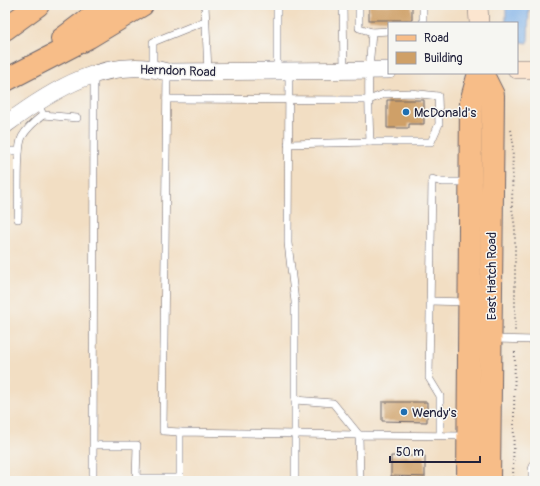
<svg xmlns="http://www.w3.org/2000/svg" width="540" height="486" viewBox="0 0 540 486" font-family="Pangolin,sans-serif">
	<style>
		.water { fill: #7aaee7; stroke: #4e6891 }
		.building { fill: #cfa067 }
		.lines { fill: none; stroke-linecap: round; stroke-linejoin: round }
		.service-casing { stroke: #6b646b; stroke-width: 8 }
		.tertiary-casing { stroke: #6b646b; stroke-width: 18 }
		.secondary-casing { stroke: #6b646b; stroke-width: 20 }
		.primary-casing { stroke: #6b646b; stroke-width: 24 }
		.motorway-casing { stroke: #6b646b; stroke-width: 24 }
		.path { stroke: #6b646b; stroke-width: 2; stroke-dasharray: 1 3; stroke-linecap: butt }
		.service { stroke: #fff; stroke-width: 7 }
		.tertiary { stroke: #fff; stroke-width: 17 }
		.secondary { stroke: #fce5cf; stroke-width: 19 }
		.primary { stroke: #f7bd88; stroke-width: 22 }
		.motorway { stroke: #f7bd88; stroke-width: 22 }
		.poi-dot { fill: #1f6fb2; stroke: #f6f6f2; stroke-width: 1.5 }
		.labels { text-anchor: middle; stroke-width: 3; stroke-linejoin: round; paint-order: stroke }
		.street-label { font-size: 13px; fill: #22223b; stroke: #f6f6f2 }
		.poi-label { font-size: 13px; fill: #22223b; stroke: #f6f6f2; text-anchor: start }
	</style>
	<rect width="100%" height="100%" fill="#f6f6f2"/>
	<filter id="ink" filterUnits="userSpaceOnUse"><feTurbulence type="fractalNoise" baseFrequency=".025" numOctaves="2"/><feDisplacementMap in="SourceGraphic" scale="8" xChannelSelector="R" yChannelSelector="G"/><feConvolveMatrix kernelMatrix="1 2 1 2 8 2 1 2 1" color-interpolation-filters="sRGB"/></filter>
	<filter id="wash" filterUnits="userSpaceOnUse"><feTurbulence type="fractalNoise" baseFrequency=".012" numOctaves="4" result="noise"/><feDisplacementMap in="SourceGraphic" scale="16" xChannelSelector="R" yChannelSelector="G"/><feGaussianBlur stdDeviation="0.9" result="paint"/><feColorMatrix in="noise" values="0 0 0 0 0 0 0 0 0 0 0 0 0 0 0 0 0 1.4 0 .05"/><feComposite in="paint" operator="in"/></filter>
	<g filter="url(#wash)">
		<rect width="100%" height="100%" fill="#f2dec3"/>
		<polygon class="water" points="506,5 529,5 528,43 517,41 517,23 506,23"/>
		<g id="blocks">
			<g class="building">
				<rect x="369" y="5" width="43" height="15"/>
				<polygon points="387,100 424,100 424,124 409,124 409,128 387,128"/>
				<polygon points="382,402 427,402 427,422 382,421"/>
				<polygon points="391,456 425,456 425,477 391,476"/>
			</g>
		</g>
	</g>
	<g filter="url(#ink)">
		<use href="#blocks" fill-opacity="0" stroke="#6b646b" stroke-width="1"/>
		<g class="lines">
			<g class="service-casing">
				<g id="service">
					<polyline points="205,5 208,72"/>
					<polyline points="343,5 344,70"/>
					<polyline points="359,5 359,28 372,32 389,31"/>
					<polyline points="423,5 423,23"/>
					<polyline points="153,68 153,42 205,21"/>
					<polyline points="277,71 277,5"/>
					<polyline points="289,71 288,243 295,302 295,481"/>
					<polyline points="167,73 163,431 180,432"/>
					<path d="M167,99L369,100L384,94L411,93L438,96L439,124L431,142H370C369,118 368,93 369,70C370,57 371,45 372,32"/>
					<polyline points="37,102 43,115 77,118"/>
					<polyline points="288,144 370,142"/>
					<polyline points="5,151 19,151"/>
					<path d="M18,219C19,204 16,148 22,137C27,128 35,121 43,115"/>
					<polyline points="430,301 468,302"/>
					<polyline points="493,339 535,340"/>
					<polyline points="440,435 440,396 429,378 432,179 442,182 468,182"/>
					<polyline points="94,445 137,445 136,481"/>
					<polyline points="137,478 180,478 180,432 359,435 333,403 295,400"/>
					<polyline points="93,481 94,76"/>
					<polyline points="360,481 359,435 466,436"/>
					<polyline points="532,481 532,469 535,462"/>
				</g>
			</g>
			<g class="tertiary-casing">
				<path id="tertiary" d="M5,125C52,90 107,55 167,72L389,70"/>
			</g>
			<g class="secondary-casing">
				<g id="secondary">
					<polyline points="478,5 479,23"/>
					<polyline points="517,69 535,69"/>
				</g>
			</g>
			<g class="primary-casing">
				<g id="primary">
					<polyline points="482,73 493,95 489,481"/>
					<polyline points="468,481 471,102 479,73"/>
				</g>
			</g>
			<g class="motorway-casing">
				<g id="motorway">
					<polyline points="5,29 38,5"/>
					<polyline points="62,39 107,5"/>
					<polyline points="6,80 89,37 142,5"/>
				</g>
			</g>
			<g class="path">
				<polyline points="511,130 513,140 512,208 515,228 515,331"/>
				<polyline points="513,481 515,349"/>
			</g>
			<use href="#service" class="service"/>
			<use href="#tertiary" class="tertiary"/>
			<use href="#secondary" class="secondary"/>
			<use href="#primary" class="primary"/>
			<use href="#motorway" class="motorway"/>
		</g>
	</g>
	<g class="poi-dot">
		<circle cx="406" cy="112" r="4"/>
		<circle cx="404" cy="412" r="4"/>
	</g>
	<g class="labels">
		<g class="street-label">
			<text transform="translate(178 70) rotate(2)" y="5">Herndon Road</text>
			<text transform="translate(491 276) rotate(-90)" y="5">East Hatch Road</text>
		</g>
		<g class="poi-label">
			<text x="414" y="117">McDonald's</text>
			<text x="412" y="417">Wendy's</text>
		</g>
	</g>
	<rect width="540" height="486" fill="none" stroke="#f6f6f2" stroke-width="20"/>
	<rect x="388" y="22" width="130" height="52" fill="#f6f6f2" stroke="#a1a1a9"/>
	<rect x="396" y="35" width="20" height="6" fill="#f7bd88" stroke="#a1a1a9"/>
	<text x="424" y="42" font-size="12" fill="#22223b">Road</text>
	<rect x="396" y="52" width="20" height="12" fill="#cfa067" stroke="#a1a1a9"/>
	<text x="424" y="62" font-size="12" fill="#22223b">Building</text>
	<path d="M390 456v6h90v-6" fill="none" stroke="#22223b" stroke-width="2"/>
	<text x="396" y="456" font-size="12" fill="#22223b" stroke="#f6f6f2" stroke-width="3" paint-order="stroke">50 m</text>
</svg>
